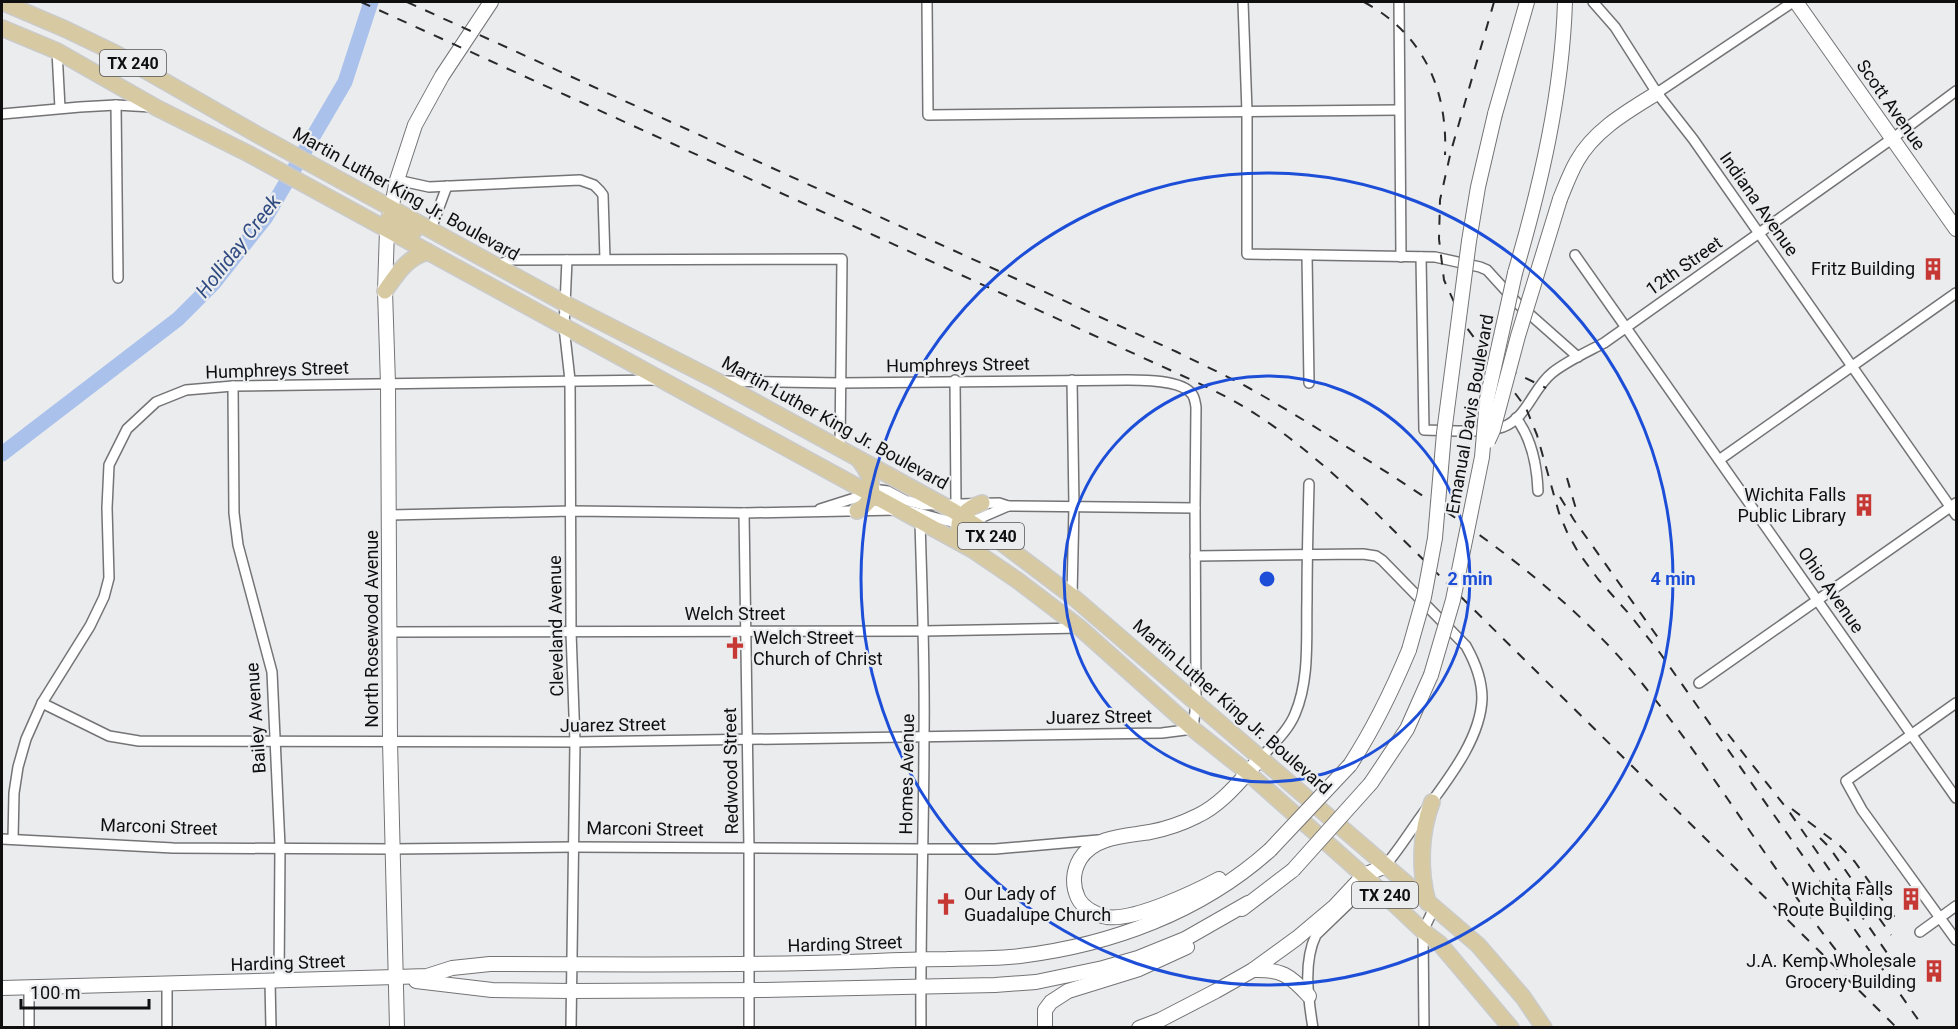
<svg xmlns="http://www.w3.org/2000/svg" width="1958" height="1029" viewBox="0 0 1958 1029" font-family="Roboto,sans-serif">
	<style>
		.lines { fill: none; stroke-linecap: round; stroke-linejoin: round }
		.river { stroke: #aac1eb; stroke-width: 15 }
		.street-casing { stroke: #747476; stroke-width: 12 }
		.secondary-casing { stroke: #747476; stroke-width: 16 }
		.primary-casing { stroke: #cacaca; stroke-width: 18 }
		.street { stroke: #fff; stroke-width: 9 }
		.secondary { stroke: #fff; stroke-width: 14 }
		.primary { stroke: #d7caa2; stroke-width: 15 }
		.rail { stroke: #29292a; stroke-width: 2; stroke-dasharray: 10 10; stroke-linecap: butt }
		.secondary-bridge-casing { stroke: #747476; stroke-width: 16; stroke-linecap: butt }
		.secondary-bridge { stroke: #fff; stroke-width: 14 }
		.ring { fill: none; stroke: #1d4ed8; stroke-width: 3 }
		.labels { text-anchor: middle; stroke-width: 4.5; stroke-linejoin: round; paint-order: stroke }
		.shield { fill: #ebecee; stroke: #515153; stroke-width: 1.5 }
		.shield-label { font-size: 16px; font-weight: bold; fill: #0f0f10 }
		.street-label { font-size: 18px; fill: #0f0f10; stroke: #ebecee }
		.poi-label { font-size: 18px; fill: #0f0f10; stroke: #ebecee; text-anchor: end }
		.water-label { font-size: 20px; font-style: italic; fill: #304b80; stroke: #ebecee }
		.centre { fill: #1d4ed8; stroke: #ebecee; stroke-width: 3 }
		.ring-label { font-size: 18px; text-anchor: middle; font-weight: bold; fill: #1d4ed8; stroke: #ebecee; stroke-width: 4.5; stroke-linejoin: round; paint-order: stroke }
	</style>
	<rect width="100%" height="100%" fill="#ebecee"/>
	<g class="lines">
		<polyline class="river" points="2,454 178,319 213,284 266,217 345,82 371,2"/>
		<g class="street-casing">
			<g id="street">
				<polyline points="927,2 928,115 1399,110"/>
				<polyline points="1243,2 1247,112 1247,254 1435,257 1480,267 1487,270 1518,304 1578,357"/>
				<polyline points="1399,2 1401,257"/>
				<polyline points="1593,2 1615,27 1657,93 1693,139 1956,515"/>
				<polyline points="57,51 60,108"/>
				<polyline points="1657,93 1793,2"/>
				<polyline points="116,105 118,278"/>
				<polyline points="2,114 80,107 116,105 152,107"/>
				<polyline points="397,180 429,187 580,180 594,185 600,191 603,195 605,259"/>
				<polyline points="431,229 447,186"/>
				<polyline points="1575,255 1956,798"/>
				<polyline points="1307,256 1309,383"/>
				<path d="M1421,257L1424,430C1447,430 1481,434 1503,427C1527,418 1533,388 1552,373C1567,361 1587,352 1604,343L1893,138L1956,91"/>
				<polyline points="567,260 564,327 570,380 571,632 575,742 571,1028"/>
				<polyline points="498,266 509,260 842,259 840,448"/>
				<polyline points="955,380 956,504"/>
				<polyline points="233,386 234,513 238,545 272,672 280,847 279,981"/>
				<path d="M1516,418C1532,439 1537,465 1538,491"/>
				<polyline points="1719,460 1956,293"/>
				<polyline points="820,509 880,490 888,491 905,500 923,505 999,503 1008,506 1195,508"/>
				<polyline points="911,511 959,524 971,522 1008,506"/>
				<polyline points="744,513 749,849 749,1028"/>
				<polyline points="390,515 572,511 744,513 897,510"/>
				<path d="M920,521C922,592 925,664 924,735C924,833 920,930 921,1028"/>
				<path d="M1195,556L1363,554L1376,556L1382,560L1466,646C1475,662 1482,680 1482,698C1481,740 1445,783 1422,815C1409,833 1398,851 1384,867"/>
				<polyline points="1072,596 1074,506 1072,380"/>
				<polyline points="390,632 924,631 1080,628"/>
				<polyline points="1699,683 1956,503"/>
				<path d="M42,703L109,736L139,741L575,742L1162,733L1193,729L1196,702L1195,508L1196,407C1195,402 1195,398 1192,394C1181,380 1145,380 1128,380L840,383L720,381"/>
				<polyline points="1956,703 1846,781 1862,810 1956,940"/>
				<path d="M1261,758C1273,744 1288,731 1295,714C1310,679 1306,637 1307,600C1307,561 1308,522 1309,484"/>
				<polyline points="2,839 173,848 392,849 574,847 922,849 995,849 1098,840"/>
				<polyline points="13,839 14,793 18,767 26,739 42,703 90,626 104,597 109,578 107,508 109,465 127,429 156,402 186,390 233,386 658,380"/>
				<polyline points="1920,932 1956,906"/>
				<polyline points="270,981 271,1028"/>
				<polyline points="167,984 167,1028"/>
				<polyline points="29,987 29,1028"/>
				<path d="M1313,1028C1308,998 1303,962 1316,935L1373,880"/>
				<polyline points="1424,1028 1423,931 1434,908"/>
			</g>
		</g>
		<g class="secondary-casing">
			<g id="secondary">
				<polyline points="1796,2 1956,229"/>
				<polyline points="1495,114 1527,2"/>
				<path d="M1560,199C1565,187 1570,173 1577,161C1594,130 1628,111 1657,93"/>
				<path d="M1515,273C1541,184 1562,94 1565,2"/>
				<path d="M1350,765C1374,728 1392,691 1409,650"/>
				<polyline points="1371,783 1407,729 1431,675"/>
				<path d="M1219,879C1195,892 1134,921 1107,917C1096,915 1083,908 1078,898C1072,885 1073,871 1080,859C1094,836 1127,836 1150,832C1166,829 1183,823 1197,816C1223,804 1242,778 1261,758"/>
				<polyline points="1242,909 1293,870"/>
				<path d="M1253,970C1281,969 1290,975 1309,996"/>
				<polyline points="416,981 492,990 572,991 764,990 995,985 1036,982 1103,968 1138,958 1185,939 1248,903"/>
				<path d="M2,988L396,977L427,976L452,968L490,964C609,964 729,966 848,962C881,961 914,959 947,959C971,958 996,959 1020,956C1111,945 1201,912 1270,850"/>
				<polyline points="397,1028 390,741 388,384 385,291 387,230 397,180 415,125 442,76 491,2"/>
				<polyline points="1045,1028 1045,1010 1051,1002 1068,991 1139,969 1187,947"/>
				<polyline points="1139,1028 1160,1020 1216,991 1253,970 1297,938 1335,906 1364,875 1386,866"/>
			</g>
		</g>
		<g class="primary-casing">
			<g id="primary">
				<polyline points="2,2 65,29 115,53 258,135 566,304 717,381 952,510 998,540 1072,596 1478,945 1523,997 1544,1028"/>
				<polyline points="2,28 57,51 157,108 249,154 973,550 1017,580 1080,628 1193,729 1247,772 1371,882 1423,931 1440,944 1511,1028"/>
				<polyline points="389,218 414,231"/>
				<path d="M385,291C397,274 407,257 428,252"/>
				<path d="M857,511C879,499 873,478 860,461"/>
				<path d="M971,547C968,544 963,539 961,536C953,519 969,507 982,503"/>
				<path d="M1428,903C1419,871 1420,833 1432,802"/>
			</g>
		</g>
		<use href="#street" class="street"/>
		<use href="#secondary" class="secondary"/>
		<use href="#primary" class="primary"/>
		<g class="rail">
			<path d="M361,2L1170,370C1200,384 1230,397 1257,415C1297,441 1331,472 1366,503L1897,1028"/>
			<path d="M407,2L1177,352C1201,364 1225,375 1249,388C1297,415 1344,445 1391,475C1484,535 1575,600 1645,687C1722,782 1783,889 1862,982"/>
			<path d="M1364,2C1423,34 1448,89 1445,155"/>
			<polyline points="1494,2 1451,151 1440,200 1439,239 1444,280 1464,324 1526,408 1537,435 1559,513 1567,532 1578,552 1598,579 1630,615 1660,653 1924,1028"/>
			<polyline points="1492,356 1511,371 1546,388"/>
			<polyline points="1567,478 1578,516"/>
			<polyline points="1560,497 1574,520 1659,639"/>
			<polyline points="1728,734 1788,810 1894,963"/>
			<polyline points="1792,809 1840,846 1855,862 1896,919"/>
			<polyline points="1820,838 1829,847 1891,935"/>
		</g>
		<g class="secondary-bridge-casing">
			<g id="secondary-bridge">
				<polyline points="1488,441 1493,430 1518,336 1560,199"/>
				<polyline points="1409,650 1424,597 1435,538 1444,433 1469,241 1478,187 1495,114"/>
				<polyline points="1431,675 1453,600 1482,457 1487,399 1515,273"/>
				<polyline points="1270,850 1350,765"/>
				<polyline points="1293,870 1371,783"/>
			</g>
		</g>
		<use href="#secondary-bridge" class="secondary-bridge"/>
	</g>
	<g class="ring">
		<circle cx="1267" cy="579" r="203"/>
		<circle cx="1267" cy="579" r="406"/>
	</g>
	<defs>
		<g id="building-bare" transform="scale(1.8)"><path d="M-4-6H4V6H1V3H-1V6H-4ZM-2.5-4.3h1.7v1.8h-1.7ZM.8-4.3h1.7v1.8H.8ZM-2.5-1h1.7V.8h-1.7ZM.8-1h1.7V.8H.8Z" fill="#c63834" stroke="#ebecee" stroke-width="2.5" paint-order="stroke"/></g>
		<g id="church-bare" transform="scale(1.8)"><path d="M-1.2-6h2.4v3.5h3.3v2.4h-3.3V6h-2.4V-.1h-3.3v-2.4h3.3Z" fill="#c63834" stroke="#ebecee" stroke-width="2.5" paint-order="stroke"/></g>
	</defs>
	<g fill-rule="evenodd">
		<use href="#building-bare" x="1933" y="269"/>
		<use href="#building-bare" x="1864" y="505"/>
		<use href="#church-bare" x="735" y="648"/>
		<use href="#building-bare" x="1911" y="899"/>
		<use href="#church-bare" x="946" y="904"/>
		<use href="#building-bare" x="1934" y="971"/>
	</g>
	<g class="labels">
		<g class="shield">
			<rect x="100" y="50" width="66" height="26" rx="4.5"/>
			<rect x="958" y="523" width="66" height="26" rx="4.5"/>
			<rect x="1352" y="882" width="66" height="26" rx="4.5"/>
		</g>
		<g class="shield-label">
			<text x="133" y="69">TX 240</text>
			<text x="991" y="542">TX 240</text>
			<text x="1385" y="901">TX 240</text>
		</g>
		<g class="street-label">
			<text transform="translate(1891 105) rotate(55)" y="6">Scott Avenue</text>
			<text transform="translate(406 194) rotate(29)" y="6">Martin Luther King Jr. Boulevard</text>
			<text transform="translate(1759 204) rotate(55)" y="6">Indiana Avenue</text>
			<text transform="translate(1684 266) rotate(-35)" y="6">12th Street</text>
			<text transform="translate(958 365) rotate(-1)" y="6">Humphreys Street</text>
			<text transform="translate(277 370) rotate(-2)" y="6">Humphreys Street</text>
			<text transform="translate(1470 414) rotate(-80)" y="6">Emanual Davis Boulevard</text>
			<text transform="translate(835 423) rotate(29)" y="6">Martin Luther King Jr. Boulevard</text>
			<text transform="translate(1831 590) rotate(55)" y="6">Ohio Avenue</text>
			<text x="735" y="620">Welch Street</text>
			<text transform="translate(556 626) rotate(-91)" y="6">Cleveland Avenue</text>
			<text transform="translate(372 629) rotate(-90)" y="6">North Rosewood Avenue</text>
			<text transform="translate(1232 707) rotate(41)" y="6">Martin Luther King Jr. Boulevard</text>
			<text transform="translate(1099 717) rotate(-1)" y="6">Juarez Street</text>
			<text transform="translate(256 718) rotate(-94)" y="6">Bailey Avenue</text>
			<text transform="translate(613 725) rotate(-1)" y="6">Juarez Street</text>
			<text transform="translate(731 771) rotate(-91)" y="6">Redwood Street</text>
			<text transform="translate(907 774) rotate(-89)" y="6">Homes Avenue</text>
			<text transform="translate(159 827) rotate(2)" y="6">Marconi Street</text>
			<text transform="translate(645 829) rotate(1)" y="6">Marconi Street</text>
			<text transform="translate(845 944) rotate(-2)" y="6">Harding Street</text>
			<text transform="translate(288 963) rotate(-2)" y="6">Harding Street</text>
		</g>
		<g class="poi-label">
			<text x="1915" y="275">Fritz Building</text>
			<text x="1846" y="501">Wichita Falls<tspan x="1846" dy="21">Public Library</tspan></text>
			<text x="753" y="644" text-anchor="start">Welch Street<tspan x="753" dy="21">Church of Christ</tspan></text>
			<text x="1893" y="895">Wichita Falls<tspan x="1893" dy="21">Route Building</tspan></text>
			<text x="964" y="900" text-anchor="start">Our Lady of<tspan x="964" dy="21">Guadalupe Church</tspan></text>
			<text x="1916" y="967">J.A. Kemp Wholesale<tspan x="1916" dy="21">Grocery Building</tspan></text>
		</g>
		<g class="water-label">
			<text transform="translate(238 246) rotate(-52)" y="7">Holliday Creek</text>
		</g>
	</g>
	<circle cx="1267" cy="579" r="9" class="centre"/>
	<g class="ring-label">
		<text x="1470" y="585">2 min</text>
		<text x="1673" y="585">4 min</text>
	</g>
	<rect width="1958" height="1029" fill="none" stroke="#0f0f10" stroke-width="6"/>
	<path d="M21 999v9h128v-9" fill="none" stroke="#0f0f10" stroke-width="3"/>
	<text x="30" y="999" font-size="18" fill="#0f0f10" stroke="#ebecee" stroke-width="4.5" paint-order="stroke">100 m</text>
</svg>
